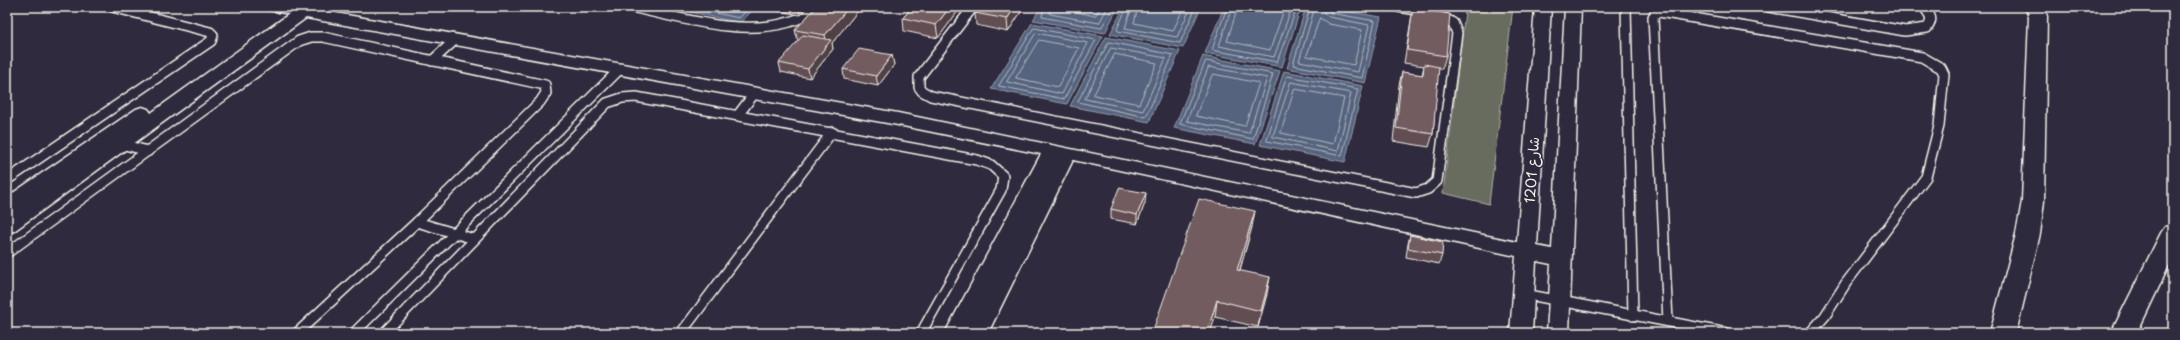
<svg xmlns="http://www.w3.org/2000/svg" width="2180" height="340" viewBox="0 0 2180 340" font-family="'Playpen Sans','Playpen Sans Arabic',sans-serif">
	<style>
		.green { fill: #676c5e; stroke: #aeaea3 }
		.water { fill: #54647f; stroke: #949ca9 }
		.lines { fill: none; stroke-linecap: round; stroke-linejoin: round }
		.shore { stroke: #b4b9be; stroke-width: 1 }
		.lane-casing { stroke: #f4f1e8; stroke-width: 12 }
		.street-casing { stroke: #f4f1e8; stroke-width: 3 }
		.highway-casing { stroke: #f4f1e8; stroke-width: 3 }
		.lane { stroke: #2f2a3d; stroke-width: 9 }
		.street { fill: #2f2a3d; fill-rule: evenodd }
		.highway { fill: #2f2a3d; fill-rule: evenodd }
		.wall { fill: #624e53; stroke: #f4f1e8 }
		.shaded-wall { fill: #504044; stroke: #f4f1e8 }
		.building { fill: #725b61; stroke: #f4f1e8 }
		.labels { text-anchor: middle; stroke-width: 3; stroke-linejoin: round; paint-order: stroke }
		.street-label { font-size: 14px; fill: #f4f1e8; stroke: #2f2a3d }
	</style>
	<rect width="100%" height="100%" fill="#2f2a3d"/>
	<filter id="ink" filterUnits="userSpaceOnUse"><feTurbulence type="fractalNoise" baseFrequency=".025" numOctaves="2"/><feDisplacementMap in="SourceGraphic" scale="8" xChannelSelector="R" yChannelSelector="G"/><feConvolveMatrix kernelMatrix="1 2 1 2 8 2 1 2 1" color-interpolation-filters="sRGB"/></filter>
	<g filter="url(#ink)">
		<polygon class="green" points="1441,7 1513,7 1489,204 1443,193 1465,12"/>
		<g class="water">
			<polygon points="668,7 755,7 741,23"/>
			<polygon points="1041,7 1118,7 1105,33 1033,20"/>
			<polygon points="1124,7 1201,7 1183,48 1110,34"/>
			<polygon points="1224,7 1301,7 1282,67 1205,53"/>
			<polygon points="1306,7 1321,7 1381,17 1365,83 1287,68"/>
			<polygon points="1032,23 1103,36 1067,104 991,89"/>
			<polygon points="1106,37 1180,51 1149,122 1070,106"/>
			<polygon points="1203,56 1280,71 1255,144 1174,128"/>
			<polygon points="1284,71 1363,86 1345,162 1260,145"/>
		</g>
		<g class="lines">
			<g class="shore">
				<polyline points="687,7 739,18 750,7"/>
				<polyline points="1044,7 1042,17 1101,28 1114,7"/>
				<polyline points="1049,7 1050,14 1099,23 1108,7"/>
				<polyline points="1055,7 1095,16 1101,7"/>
				<polyline points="1127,7 1117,29 1118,31 1180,43 1196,7"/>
				<polyline points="1132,7 1125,28 1177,37 1191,7"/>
				<polyline points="1138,7 1134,23 1173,31 1184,7"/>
				<polyline points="1227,7 1212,50 1277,62 1297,7"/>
				<polyline points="1232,7 1219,46 1274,57 1292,7"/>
				<polyline points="1238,7 1227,41 1270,50 1285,7"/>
				<polyline points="1310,7 1293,65 1362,78 1375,21 1331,13 1328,7"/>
				<polyline points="1315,7 1299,61 1358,72 1369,25 1329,17 1324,13 1323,7"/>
				<polygon points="1320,18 1329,24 1362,30 1354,65 1307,56"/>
				<polygon points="1034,28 1096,40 1064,99 999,86"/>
				<polygon points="1036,33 1088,43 1062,94 1007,82"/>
				<polygon points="1039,40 1079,48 1058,87 1016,78"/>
				<polygon points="1109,42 1173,55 1146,117 1078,102"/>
				<polygon points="1111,48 1166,58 1143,111 1085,99"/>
				<polygon points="1115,54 1157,63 1139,104 1094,95"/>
				<polygon points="1206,61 1273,74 1253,139 1180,124"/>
				<polygon points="1209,67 1267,78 1249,133 1187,121"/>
				<polygon points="1213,74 1259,83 1245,126 1196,116"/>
				<polygon points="1287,76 1358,89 1342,156 1267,141"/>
				<polygon points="1291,82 1351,93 1338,151 1273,137"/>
				<polygon points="1295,89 1344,98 1333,144 1281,133"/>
			</g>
			<g class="lane-casing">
				<g id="lane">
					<path d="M631,7C681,18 748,39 798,19C805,17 811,11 816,7"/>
					<polyline points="973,7 919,77 919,87 922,91 931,96 1416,193 1428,189 1437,181 1457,33 1453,23 1440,15"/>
					<polyline points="1398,7 1424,11"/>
					<polyline points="1626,7 1633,316"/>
					<path d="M1769,7L1905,31L1927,28C1934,19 1930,15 1924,7"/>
					<polyline points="432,61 455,40"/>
					<polyline points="738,115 754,94"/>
					<polyline points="121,144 148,151"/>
					<polyline points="7,180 211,41 213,35 210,32 112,7"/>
					<polyline points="417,222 474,239"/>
					<polyline points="7,253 299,41 311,37 323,37 545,85 546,93 540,102 417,222 297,333"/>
					<polyline points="1524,294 1727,333"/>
					<polyline points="1668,321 1653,17 1655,13 1659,12 1922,57 1941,68 1944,74 1939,126 1926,177 1846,283 1825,316 1810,333"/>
					<polyline points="354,333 619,70"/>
					<polyline points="384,333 607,103 622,98 636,97 977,160 991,165 1003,176 1001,190 921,333"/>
					<polyline points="681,333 832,132"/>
				</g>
			</g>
			<g class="street-casing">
				<polygon id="street" points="267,7 302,7 898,113 1517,242 1535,7 1551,7 1537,246 1552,249 1565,7 1581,7 1569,333 1547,333 1551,264 1536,261 1532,333 1510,333 1516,256 1073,160 988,333 945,333 1041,154 898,125 306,18 14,231 7,233 7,216 12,212 7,214 7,197 136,109 142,107 148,109 151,113 289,14 269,10"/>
			</g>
			<g class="highway-casing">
				<g id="highway">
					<polygon points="2025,7 2043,7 2047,16 2044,201 2040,234 2016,333 1990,333 2016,234 2022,201 2029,16"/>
					<polygon points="2173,225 2173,257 2137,333 2111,333 2161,233 2165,227"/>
				</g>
			</g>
			<use href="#lane" class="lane"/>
			<use href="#street" class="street"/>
			<use href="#highway" class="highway"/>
		</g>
		<g class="wall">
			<polygon points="768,7 807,7 800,15 768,9"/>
			<polygon points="816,7 861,7 832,43 833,49 810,78 781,72 779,63 798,42 795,30"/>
			<polygon points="912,7 961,7 938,38 904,31 903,18"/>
			<polygon points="1024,7 1008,32 976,25 975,13"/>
			<polygon points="1413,8 1446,56 1442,69 1438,69 1433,134 1429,147 1393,141 1399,85 1402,72 1422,75 1424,66 1404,63 1411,20"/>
			<polygon points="892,55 894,65 878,86 844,79 843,69"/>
			<polygon points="1145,203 1137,224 1111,219 1111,209"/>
			<polygon points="1252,227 1240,270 1267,294 1258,327 1215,317 1210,333 1152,333"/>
			<polygon points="1410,235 1442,255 1439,264 1406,257 1408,244"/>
		</g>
		<g class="shaded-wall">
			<polygon points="799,7 807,7 800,15"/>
			<polygon points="849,7 861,7 832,43 833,49 810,78 808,69 827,45 825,35"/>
			<polygon points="950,7 961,7 938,38 936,25"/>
			<polygon points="1015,7 1024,7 1008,32 1007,19"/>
			<polygon points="892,55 894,65 878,86 876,76"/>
			<polygon points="1146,193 1145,203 1137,224 1137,215"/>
			<polygon points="1255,211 1252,227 1235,286 1237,270"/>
			<polygon points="1270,277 1267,294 1258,327 1261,311"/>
			<polygon points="1217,300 1215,317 1210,333 1207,333"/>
		</g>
		<g class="building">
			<polygon points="816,7 849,7 825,35 795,30"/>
			<polygon points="912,7 950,7 936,25 903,18"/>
			<polygon points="979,7 1015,7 1007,19 975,13"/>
			<polygon points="1413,8 1450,14 1446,56 1407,50"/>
			<polygon points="803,35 831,40 808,69 779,63"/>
			<polygon points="859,49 892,55 876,76 843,69"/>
			<polygon points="1424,64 1439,67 1433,134 1396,128 1402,72 1423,75"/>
			<polygon points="1119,188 1146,193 1137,215 1111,209"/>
			<polygon points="1199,199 1255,211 1237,270 1270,277 1261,311 1217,300 1207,333 1152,333"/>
			<polygon points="1410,235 1443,242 1442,255 1408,248"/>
		</g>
	</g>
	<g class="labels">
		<g class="street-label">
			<text transform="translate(1532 170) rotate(-86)" y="5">شارع 1201</text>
		</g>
	</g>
	<rect width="2180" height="340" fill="none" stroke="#2f2a3d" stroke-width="24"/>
	<rect x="12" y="12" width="2156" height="316" fill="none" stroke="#f4f1e8" stroke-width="1.5" filter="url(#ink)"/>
</svg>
